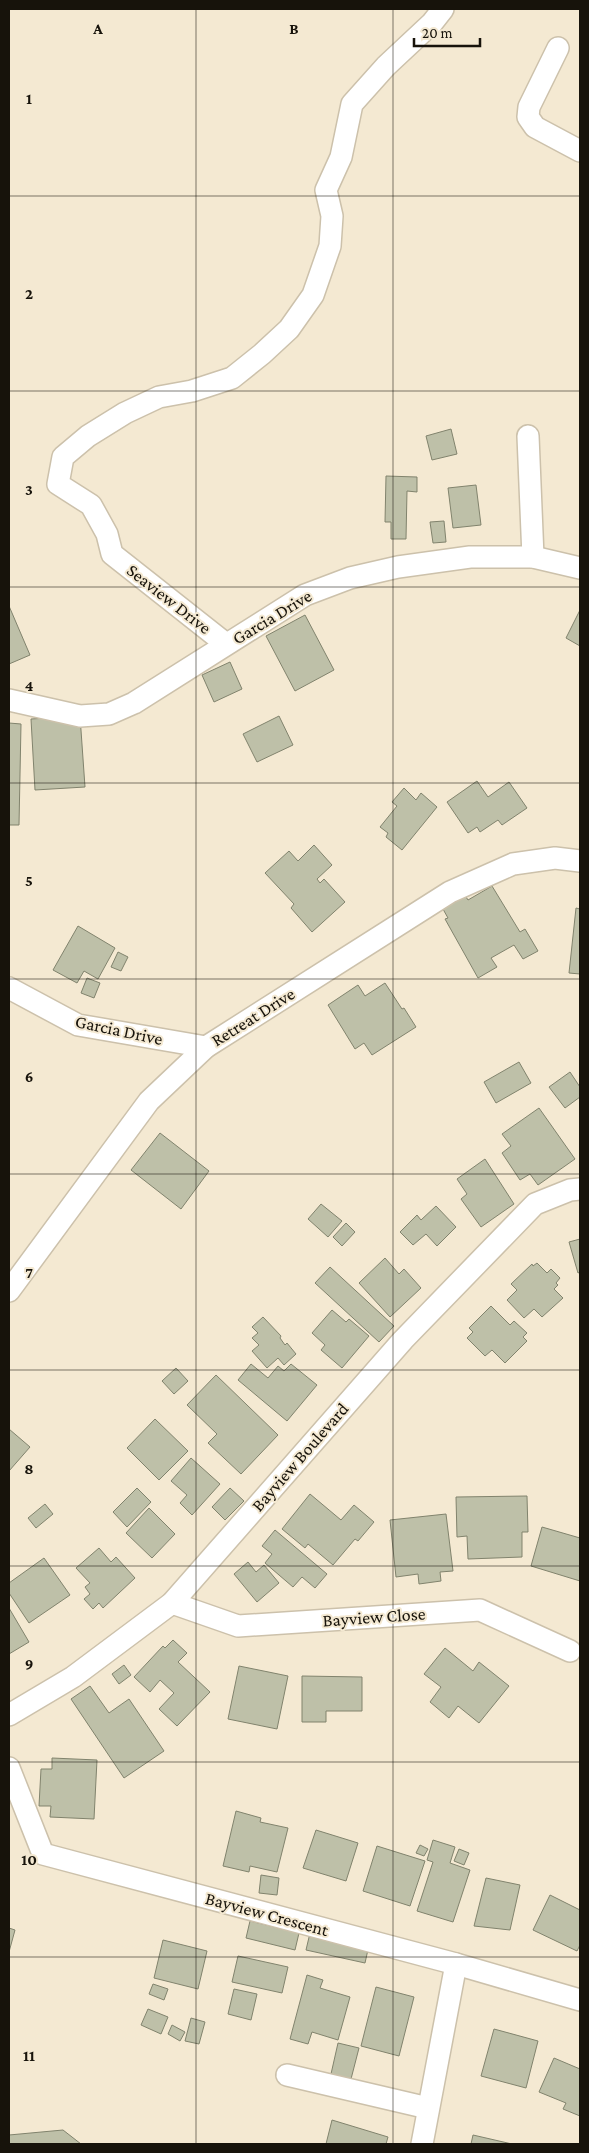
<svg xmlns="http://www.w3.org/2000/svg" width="589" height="2153" viewBox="0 0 589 2153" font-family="'Crimson Pro',serif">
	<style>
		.building { fill: #bec0a8; stroke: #81836d }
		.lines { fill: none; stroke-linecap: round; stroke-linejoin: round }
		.minor-casing { stroke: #ccc1ab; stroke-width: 24 }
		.minor { stroke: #fff; stroke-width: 21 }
		.grid { fill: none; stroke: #17130b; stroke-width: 1; stroke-opacity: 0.55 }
		.labels { text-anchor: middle; stroke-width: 4; stroke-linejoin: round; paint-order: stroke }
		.street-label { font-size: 18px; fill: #17130b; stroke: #f4e9d2 }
		.grid-label { font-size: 16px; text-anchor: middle; font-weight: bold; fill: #17130b; stroke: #f4e9d2; stroke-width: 4; stroke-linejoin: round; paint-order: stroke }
	</style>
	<rect width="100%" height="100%" fill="#f4e9d2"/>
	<g class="building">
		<polygon points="451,429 457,454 432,460 426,436"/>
		<polygon points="386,476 417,477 417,492 407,491 406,539 391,539 391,522 385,522"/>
		<polygon points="476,485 481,525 453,528 448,488"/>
		<polygon points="444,521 446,542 433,543 430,522"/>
		<polygon points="9,606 30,655 9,664"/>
		<polygon points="580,610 580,646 566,638"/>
		<polygon points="305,615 334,670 295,691 266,636"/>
		<polygon points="230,662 242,689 214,702 202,675"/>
		<polygon points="80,716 85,787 35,790 31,719"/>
		<polygon points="279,716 293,745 257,762 243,734"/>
		<polygon points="9,723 21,724 19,825 9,825"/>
		<polygon points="477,781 488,797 509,782 527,808 502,825 498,820 480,832 477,827 468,833 447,802"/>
		<polygon points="404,788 416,800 421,793 437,807 402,850 386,837 388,833 380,827 397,806 392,802"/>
		<polygon points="314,845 332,865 317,879 320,883 324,879 345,902 312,932 291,908 294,904 265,873 289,851 298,861"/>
		<polygon points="492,886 520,932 525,929 538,951 523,959 514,945 491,958 497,967 478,978 445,919 448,918 439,902 461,889 468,900"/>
		<polygon points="576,908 580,909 580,974 569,973"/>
		<polygon points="78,926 115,948 98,979 84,971 77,983 53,970"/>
		<polygon points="118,952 128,957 121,971 111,967"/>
		<polygon points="87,978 100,983 94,998 81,993"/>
		<polygon points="385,983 402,1009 404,1008 416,1027 372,1055 364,1043 355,1049 328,1005 358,985 365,996"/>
		<polygon points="519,1062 531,1083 496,1103 484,1082"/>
		<polygon points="570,1072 580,1087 580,1097 565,1108 549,1087"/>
		<polygon points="539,1108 575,1159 538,1185 530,1174 520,1180 502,1153 511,1146 502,1134"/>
		<polygon points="160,1133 209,1171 181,1209 131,1170"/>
		<polygon points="485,1159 514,1204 481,1227 461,1199 467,1194 457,1179"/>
		<polygon points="321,1204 342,1221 328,1237 308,1219"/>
		<polygon points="436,1206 456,1227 437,1246 426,1234 413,1245 400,1232 417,1215 421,1220"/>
		<polygon points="346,1223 355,1232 342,1246 333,1237"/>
		<polygon points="580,1239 580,1272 578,1273 569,1242"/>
		<polygon points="385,1258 399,1274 404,1269 421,1288 390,1317 359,1283"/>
		<polygon points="537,1263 547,1273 551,1269 560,1278 556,1283 558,1285 554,1289 563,1298 542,1317 534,1309 524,1318 507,1300 517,1290 511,1284 532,1264 533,1266"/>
		<polygon points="330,1267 394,1326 379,1342 315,1283"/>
		<polygon points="491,1306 510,1325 514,1321 527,1333 523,1337 527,1341 505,1363 492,1350 485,1356 467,1338 473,1332 469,1328"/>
		<polygon points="332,1310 346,1322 349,1319 369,1336 342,1368 321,1350 325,1345 312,1333"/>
		<polygon points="263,1317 281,1336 280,1338 285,1345 287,1343 296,1354 284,1365 278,1358 267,1368 252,1351 259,1345 252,1338 258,1333 252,1327"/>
		<polygon points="251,1364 268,1378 278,1366 284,1371 291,1364 317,1385 287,1421 238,1380"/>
		<polygon points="176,1368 188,1381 174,1394 162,1381"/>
		<polygon points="216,1375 278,1435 241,1474 208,1443 217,1434 187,1405"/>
		<polygon points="155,1419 188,1451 159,1480 127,1448"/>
		<polygon points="9,1429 30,1447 9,1471"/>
		<polygon points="191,1458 220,1484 192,1515 180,1503 187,1495 171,1481"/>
		<polygon points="137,1488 151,1502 127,1527 113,1512"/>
		<polygon points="230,1488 244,1501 225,1520 212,1507"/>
		<polygon points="310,1494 341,1520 354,1505 374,1522 358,1541 355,1539 333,1565 308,1544 305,1548 282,1529"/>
		<polygon points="527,1496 528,1532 522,1532 522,1557 468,1559 467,1536 457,1537 456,1497"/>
		<polygon points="45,1504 53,1514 36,1528 28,1518"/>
		<polygon points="149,1508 175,1534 152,1558 126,1533"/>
		<polygon points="446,1514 453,1571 440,1572 441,1581 419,1584 418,1574 396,1577 390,1520"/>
		<polygon points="542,1527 580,1538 580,1581 531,1566"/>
		<polygon points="275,1530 327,1574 315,1588 302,1577 293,1587 265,1563 272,1554 262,1546"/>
		<polygon points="99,1548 111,1562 116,1557 135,1578 103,1608 99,1603 93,1609 84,1599 90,1594 85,1587 90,1583 76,1568"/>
		<polygon points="44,1558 70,1595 29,1623 9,1593 9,1583"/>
		<polygon points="248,1562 256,1572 264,1565 279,1583 257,1602 234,1574"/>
		<polygon points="9,1608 29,1642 9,1654"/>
		<polygon points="173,1640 187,1653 178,1662 210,1692 177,1726 159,1709 174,1693 160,1680 150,1692 134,1677 163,1646 165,1648"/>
		<polygon points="445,1648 473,1671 479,1662 509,1686 479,1723 458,1706 449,1718 430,1702 441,1687 424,1674"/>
		<polygon points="124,1665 131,1675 119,1684 112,1674"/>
		<polygon points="239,1666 288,1676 277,1729 228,1719"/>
		<polygon points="302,1676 362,1677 362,1711 326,1711 326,1722 302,1722"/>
		<polygon points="90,1686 109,1713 129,1699 164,1751 124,1778 71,1699"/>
		<polygon points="52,1758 97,1760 94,1819 50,1817 51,1806 39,1806 41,1769 52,1769"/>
		<polygon points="236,1811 261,1818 260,1822 288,1828 277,1872 250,1866 249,1872 223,1866"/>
		<polygon points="316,1830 358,1843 346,1881 303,1868"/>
		<polygon points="433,1840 455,1847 450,1863 470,1870 453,1922 417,1911 433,1862 427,1860"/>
		<polygon points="420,1845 428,1849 424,1856 416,1853"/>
		<polygon points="377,1846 425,1861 410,1906 363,1891"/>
		<polygon points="459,1849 469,1853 464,1865 454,1861"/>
		<polygon points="261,1875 279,1878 277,1895 259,1893"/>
		<polygon points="486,1878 520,1885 510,1930 474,1926"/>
		<polygon points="550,1895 580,1910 580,1945 577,1951 533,1930"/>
		<polygon points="250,1921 299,1933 295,1950 246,1938"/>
		<polygon points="9,1928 15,1930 9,1952"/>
		<polygon points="310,1933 369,1945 365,1963 306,1950"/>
		<polygon points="163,1940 207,1951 198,1989 154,1978"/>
		<polygon points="238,1956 288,1967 282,1993 232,1982"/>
		<polygon points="307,1975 323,1980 320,1988 350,1997 338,2040 312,2032 308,2044 290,2039"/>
		<polygon points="153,1984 168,1989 164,2000 149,1994"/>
		<polygon points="376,1987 414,1997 399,2056 361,2046"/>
		<polygon points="234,1989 257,1994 251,2020 228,2014"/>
		<polygon points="148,2009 168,2017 161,2034 141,2025"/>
		<polygon points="191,2018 205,2022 199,2044 185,2041"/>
		<polygon points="172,2025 185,2032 180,2041 168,2034"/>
		<polygon points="494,2029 538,2041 526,2088 481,2076"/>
		<polygon points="338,2043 359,2048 351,2079 331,2074"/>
		<polygon points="554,2058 580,2069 580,2116 563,2109 566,2103 539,2092"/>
		<polygon points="332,2120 388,2137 386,2144 326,2144"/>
		<polygon points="63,2130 81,2144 9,2144 9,2135"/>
		<polygon points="473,2135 512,2144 471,2144"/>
	</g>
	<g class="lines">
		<g class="minor-casing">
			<g id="minor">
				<polyline points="558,48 529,107 528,117 535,127 580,151"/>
				<polyline points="528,436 533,557"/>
				<polyline points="226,644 112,554 107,534 91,505 58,484 63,457 88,436 125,413 159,397 192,391 232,378 262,354 289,329 313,295 330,246 332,216 326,190 341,157 352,104 386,66 432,23 443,9"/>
				<polyline points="9,700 80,716 109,714 134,703 305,595 350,578 398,567 470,557 533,557 580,568"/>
				<polyline points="9,988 78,1025 206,1047"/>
				<polyline points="9,1291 149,1101 206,1047 450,892 513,864 555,858 580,861"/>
				<polyline points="172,1603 238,1626 480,1610 570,1651"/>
				<polyline points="9,1715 73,1677 172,1603 403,1340 535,1204 570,1190 580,1189"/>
				<polyline points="9,1768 43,1854 456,1964 580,2000"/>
				<polyline points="287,2075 428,2108"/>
				<polyline points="422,2144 456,1964"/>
			</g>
		</g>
		<use href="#minor" class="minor"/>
	</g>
	<path class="grid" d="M196,9V2144M393,9V2144M9,196H580M9,391H580M9,587H580M9,783H580M9,979H580M9,1174H580M9,1370H580M9,1566H580M9,1762H580M9,1957H580"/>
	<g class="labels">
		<g class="street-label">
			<text transform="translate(169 599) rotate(38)" y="6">Seaview Drive</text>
			<text transform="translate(272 617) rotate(-31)" y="6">Garcia Drive</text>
			<text transform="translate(253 1017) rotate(-32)" y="6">Retreat Drive</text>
			<text transform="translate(119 1030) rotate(12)" y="6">Garcia Drive</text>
			<text transform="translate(300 1457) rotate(-49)" y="6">Bayview Boulevard</text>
			<text transform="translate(374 1617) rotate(-4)" y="6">Bayview Close</text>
			<text transform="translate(267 1914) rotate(15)" y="6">Bayview Crescent</text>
		</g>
	</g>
	<g class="grid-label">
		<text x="98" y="34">A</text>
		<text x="294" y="34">B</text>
		<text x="29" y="104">1</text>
		<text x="29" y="299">2</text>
		<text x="29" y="495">3</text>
		<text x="29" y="691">4</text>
		<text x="29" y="886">5</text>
		<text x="29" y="1082">6</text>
		<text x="29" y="1278">7</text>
		<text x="29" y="1474">8</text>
		<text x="29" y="1669">9</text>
		<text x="29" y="1865">10</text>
		<text x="29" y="2061">11</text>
	</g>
	<rect width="589" height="2153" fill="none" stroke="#17130b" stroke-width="20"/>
	<path d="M414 38v8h66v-8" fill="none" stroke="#17130b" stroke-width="2.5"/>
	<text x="422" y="38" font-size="15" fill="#17130b" stroke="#f4e9d2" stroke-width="4" paint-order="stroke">20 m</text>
</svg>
